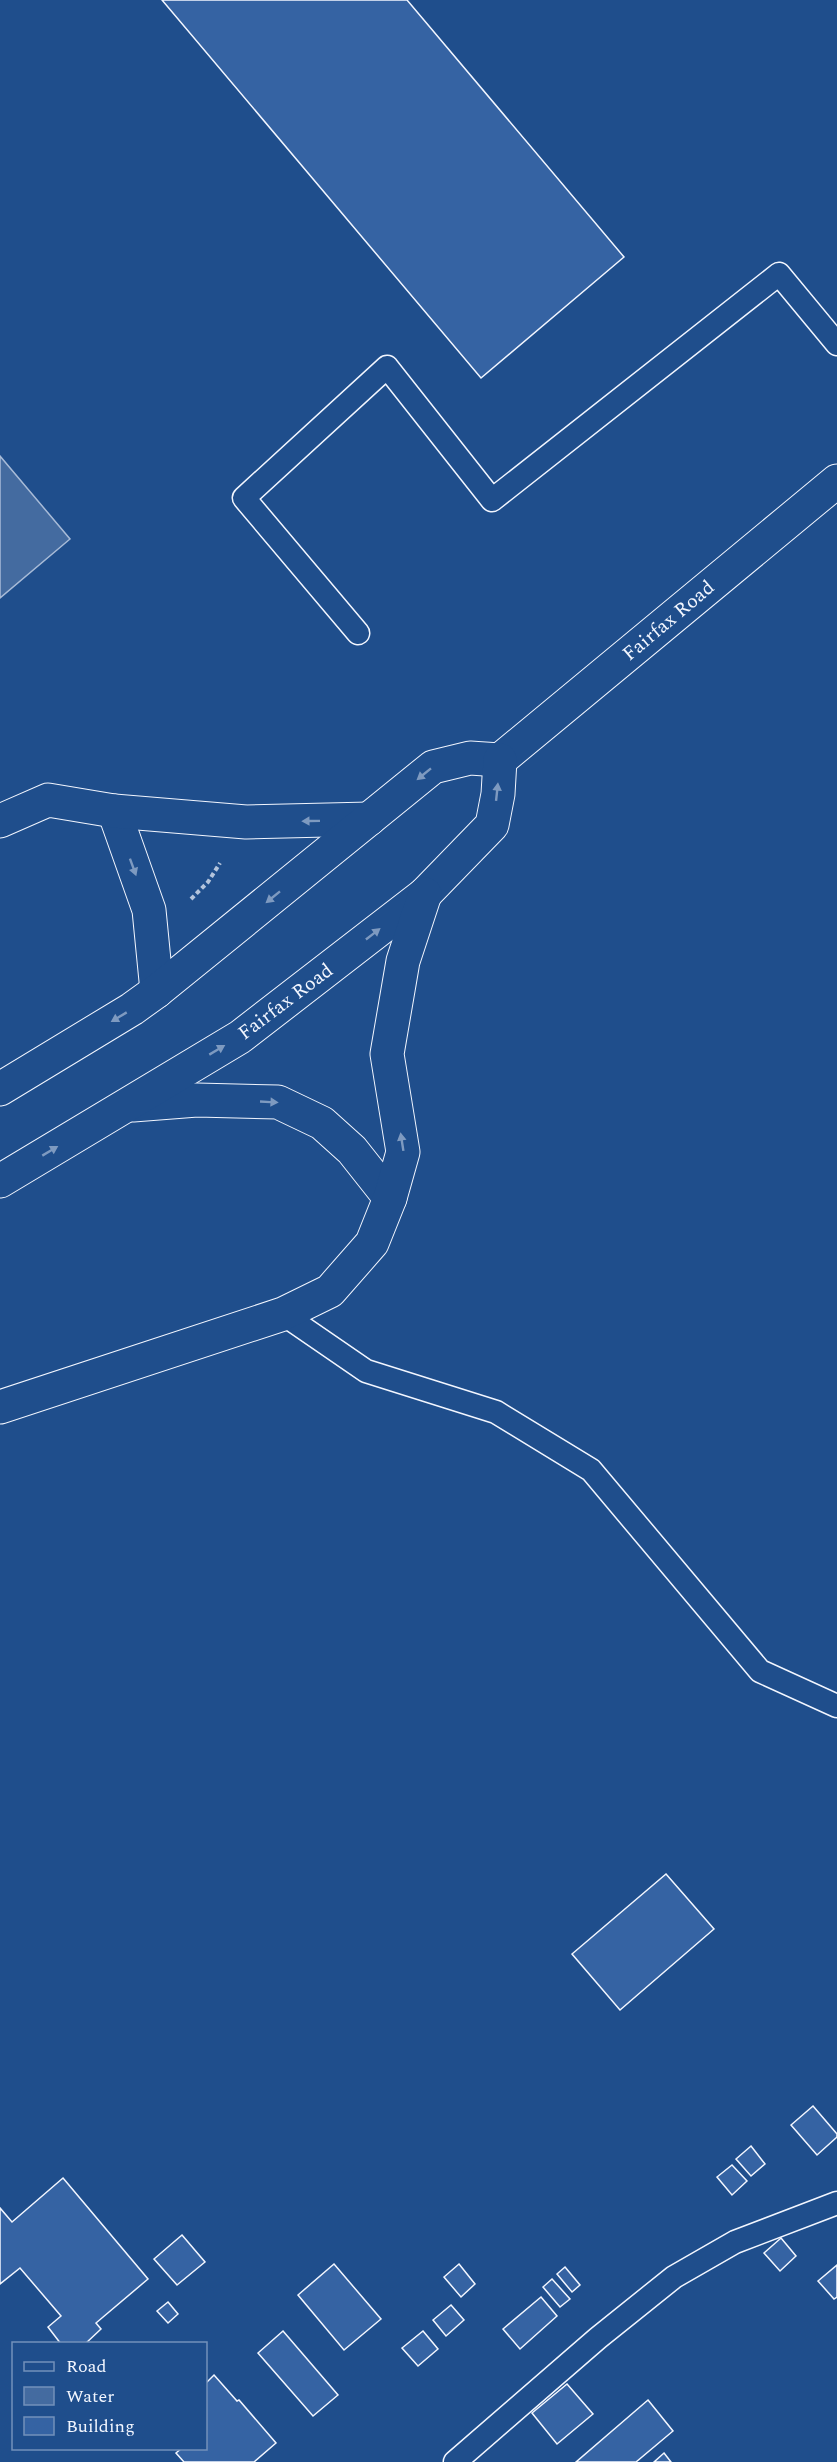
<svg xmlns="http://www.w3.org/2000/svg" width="837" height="2462" viewBox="0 0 837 2462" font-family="Spectral,serif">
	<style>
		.water { fill: #446ba0; stroke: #a8bbd7; stroke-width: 1.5 }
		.building { fill: #3563a3; stroke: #f2f6ff; stroke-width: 1.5 }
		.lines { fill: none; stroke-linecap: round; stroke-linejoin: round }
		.service-casing { stroke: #f2f6ff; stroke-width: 25 }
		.secondary-casing { stroke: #f2f6ff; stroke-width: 35 }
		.path { stroke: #b3c4dc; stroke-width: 4; stroke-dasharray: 4.5 3; stroke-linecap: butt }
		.service { stroke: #1f4e8c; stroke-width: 22 }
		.secondary { stroke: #1f4e8c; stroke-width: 33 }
		.oneway { fill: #7e9ac0 }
		.labels { text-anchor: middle; stroke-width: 4.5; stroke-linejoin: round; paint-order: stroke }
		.street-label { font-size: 20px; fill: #f2f6ff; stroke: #1f4e8c }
	</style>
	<rect width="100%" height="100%" fill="#1f4e8c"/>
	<polygon class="water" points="0,456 70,539 0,598"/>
	<g class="building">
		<polygon points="162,0 407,0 624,257 481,378"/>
		<polygon points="666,1874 714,1929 620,2010 572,1954"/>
		<polygon points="813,2106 837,2134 837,2137 817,2155 791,2125"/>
		<polygon points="751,2146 765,2164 751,2176 736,2159"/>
		<polygon points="732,2165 747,2181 732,2195 717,2177"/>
		<polygon points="63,2178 148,2279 96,2323 101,2329 85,2344 61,2344 48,2327 61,2316 20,2268 0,2284 0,2208 12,2222"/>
		<polygon points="182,2235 205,2262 177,2285 154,2259"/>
		<polygon points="781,2238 796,2256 780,2271 764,2253"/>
		<polygon points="334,2264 381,2319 344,2350 298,2295"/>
		<polygon points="459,2264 475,2284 461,2297 444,2277"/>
		<polygon points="837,2265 837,2297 834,2299 818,2281"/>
		<polygon points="565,2267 580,2285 572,2292 557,2274"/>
		<polygon points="552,2279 570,2299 560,2307 543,2287"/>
		<polygon points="541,2297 557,2316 520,2349 503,2329"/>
		<polygon points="168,2302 178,2314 168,2323 157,2311"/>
		<polygon points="451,2305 464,2320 446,2336 433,2320"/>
		<polygon points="283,2331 338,2395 313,2416 258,2353"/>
		<polygon points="423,2331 438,2349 418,2366 402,2348"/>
		<polygon points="214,2375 237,2401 239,2400 276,2443 254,2462 184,2462 176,2453 182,2448 206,2448 206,2383"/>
		<polygon points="567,2384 593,2414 557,2444 532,2413"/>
		<polygon points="648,2400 673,2431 636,2462 576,2462"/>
		<polygon points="664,2453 671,2462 654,2462"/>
	</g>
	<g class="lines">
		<g class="service-casing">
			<g id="service">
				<polyline points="358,633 244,498 387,367 492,500 779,274 837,344"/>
				<polyline points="283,1314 366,1371 496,1412 591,1470 760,1671 837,1706"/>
				<polyline points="455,2462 598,2338 674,2277 735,2242 837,2203"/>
			</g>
		</g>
		<g class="secondary-casing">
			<g id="secondary">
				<polyline points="114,811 149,910 157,991"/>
				<polyline points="0,821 48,800 114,811 246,822 369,819"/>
				<polyline points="0,1089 132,1009 157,991 433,767 470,758 500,760 837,481"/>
				<polyline points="133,1105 197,1100 278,1102 322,1123 352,1150 390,1198"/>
				<polyline points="0,1181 240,1037 425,894 492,825 498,794 500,760"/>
				<polyline points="0,1407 283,1314 330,1291 372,1243 390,1198 403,1152 387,1054 403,961 425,894"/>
			</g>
		</g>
		<polyline class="path" points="191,899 208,882 220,863"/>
		<use href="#service" class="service"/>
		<use href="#secondary" class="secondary"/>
	</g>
	<defs><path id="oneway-solid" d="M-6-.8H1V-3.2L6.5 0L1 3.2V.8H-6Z" transform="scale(1.5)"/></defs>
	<g class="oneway">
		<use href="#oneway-solid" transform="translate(424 774) rotate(141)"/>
		<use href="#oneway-solid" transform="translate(497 792) rotate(-84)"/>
		<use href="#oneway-solid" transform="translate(311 821) rotate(179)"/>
		<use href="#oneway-solid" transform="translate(133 867) rotate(70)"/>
		<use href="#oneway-solid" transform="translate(273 897) rotate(141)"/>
		<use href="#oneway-solid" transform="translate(373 934) rotate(-38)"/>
		<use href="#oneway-solid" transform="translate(119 1017) rotate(149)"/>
		<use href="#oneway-solid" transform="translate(217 1050) rotate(-31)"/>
		<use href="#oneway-solid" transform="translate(269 1102) rotate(3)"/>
		<use href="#oneway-solid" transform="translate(402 1142) rotate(-99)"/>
		<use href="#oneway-solid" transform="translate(50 1151) rotate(-31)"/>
	</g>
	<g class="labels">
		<g class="street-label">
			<text transform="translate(668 620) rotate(-40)" y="7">Fairfax Road</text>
			<text transform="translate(285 1001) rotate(-37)" y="7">Fairfax Road</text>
		</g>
	</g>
	<rect x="12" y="2342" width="195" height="108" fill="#1f4e8c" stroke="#7391ba" stroke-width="1.5"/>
	<rect x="24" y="2362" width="30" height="9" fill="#1f4e8c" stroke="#7391ba" stroke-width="1.5"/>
	<text x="66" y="2372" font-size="18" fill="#f2f6ff">Road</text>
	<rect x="24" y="2387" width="30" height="18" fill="#446ba0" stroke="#7391ba" stroke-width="1.5"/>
	<text x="66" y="2402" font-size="18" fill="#f2f6ff">Water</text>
	<rect x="24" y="2417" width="30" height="18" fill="#3563a3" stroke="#7391ba" stroke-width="1.5"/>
	<text x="66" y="2432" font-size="18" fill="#f2f6ff">Building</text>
</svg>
